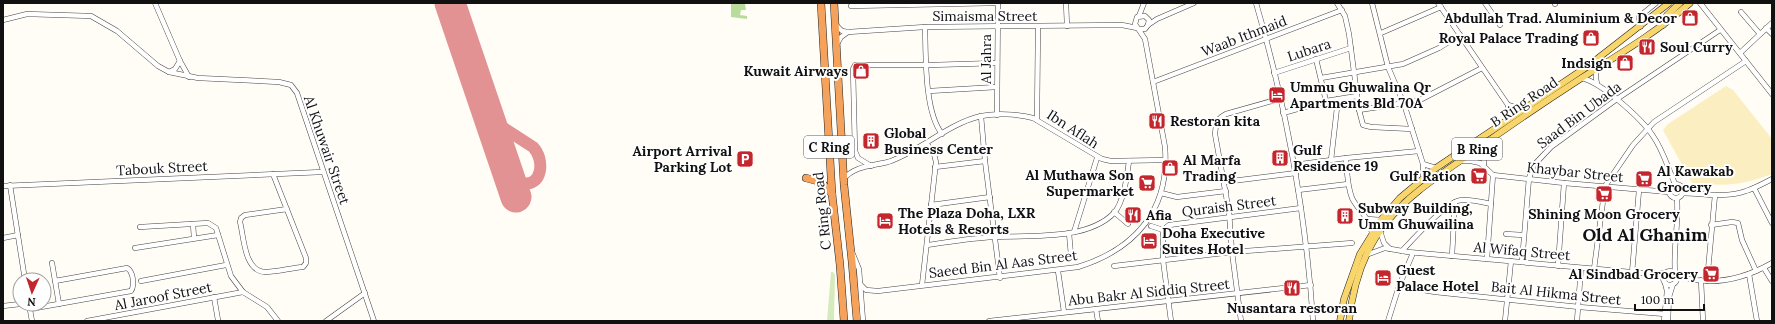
<svg xmlns="http://www.w3.org/2000/svg" width="1775" height="324" viewBox="0 0 1775 324" font-family="Lora,serif">
	<style>
		.green { fill: #d5ebbd }
		.forest { fill: #b9dc9c }
		.sand { fill: #fbeec1 }
		.lines { fill: none; stroke-linecap: round; stroke-linejoin: round }
		.taxiway { stroke: #e29292; stroke-width: 12 }
		.runway { stroke: #e29292; stroke-width: 31 }
		.minor-casing { stroke: #444; stroke-width: 5.5 }
		.major-casing { stroke: #222; stroke-width: 7 }
		.highway-casing { stroke: #222; stroke-width: 8 }
		.minor { stroke: #fff; stroke-width: 4.5 }
		.major { stroke: #f9d66b; stroke-width: 6 }
		.highway { stroke: #f5a25d; stroke-width: 7 }
		.labels { text-anchor: middle; stroke-width: 4; stroke-linejoin: round; paint-order: stroke }
		.shield { fill: #fff; stroke: #585858; stroke-width: 1 }
		.shield-label { font-size: 13px; font-weight: bold; fill: #111 }
		.street-label { font-size: 14px; fill: #111; stroke: #fff }
		.poi-label { font-size: 14px; font-weight: bold; fill: #111; stroke: #fff; text-anchor: start }
		.district-label { font-size: 18px; font-weight: bold; fill: #111; stroke: #fff }
	</style>
	<rect width="100%" height="100%" fill="#fffdf5"/>
	<polygon class="green" points="831,272 833,272 835,275 834,318 834,321 827,321"/>
	<polygon class="forest" points="731,3 745,4 746,10 741,10 740,15 747,16 747,19 731,17"/>
	<path class="sand" d="M1726,86L1733,90L1772,139V174C1739,186 1727,186 1692,183L1663,130L1668,124Z"/>
	<g class="lines">
		<path class="taxiway" d="M486,107L496,123L533,147C545,159 543,188 521,183C517,182 513,179 509,178"/>
		<polyline class="runway" points="450,3 516,197"/>
		<g class="minor-casing">
			<g id="minor">
				<polyline points="155,3 180,61 189,77"/>
				<polyline points="1066,3 1067,26"/>
				<path d="M1256,3C1286,106 1306,214 1313,321"/>
				<polyline points="1337,3 1345,16 1349,34 1359,110 1363,125 1371,127 1412,129"/>
				<polyline points="1372,3 1388,67 1404,104 1423,164 1423,178"/>
				<polyline points="1438,3 1508,105 1509,118"/>
				<polyline points="1485,3 1500,25"/>
				<polyline points="1555,3 1555,4"/>
				<polyline points="1700,3 1772,94"/>
				<polyline points="851,6 998,3"/>
				<polyline points="1741,12 1760,34"/>
				<polyline points="1139,16 1144,3"/>
				<polyline points="1640,16 1656,3"/>
				<polyline points="3,20 27,14 91,16 117,31 158,66 169,72 198,78 279,82 291,85 297,93 374,321"/>
				<polyline points="836,25 842,31 848,32 925,27 1122,25 1137,28"/>
				<polyline points="1148,25 1157,19 1194,3"/>
				<path d="M925,27C926,55 924,111 942,134"/>
				<polyline points="1766,28 1772,34"/>
				<polyline points="1381,33 1441,7"/>
				<polyline points="837,44 841,37 848,32"/>
				<polyline points="1740,53 1772,23"/>
				<polyline points="1316,59 1326,101"/>
				<polyline points="1596,69 1596,78 1597,84"/>
				<polyline points="169,72 175,69 180,61"/>
				<polyline points="1274,73 1351,48"/>
				<polyline points="1321,78 1403,64 1439,48 1460,35"/>
				<path d="M1581,78C1600,81 1642,119 1653,136C1663,150 1668,168 1675,184"/>
				<polyline points="1153,82 1342,10"/>
				<polyline points="929,91 997,87"/>
				<polyline points="1508,105 1521,109"/>
				<polyline points="1359,110 1418,101 1482,68"/>
				<polyline points="1283,113 1326,101 1357,96"/>
				<polyline points="997,115 998,3"/>
				<polyline points="981,116 985,161 1000,278"/>
				<polyline points="1037,120 1038,27"/>
				<polyline points="1483,144 1484,164"/>
				<path d="M1346,158C1347,171 1347,185 1352,198C1359,212 1369,216 1372,233"/>
				<polyline points="1331,160 1338,99"/>
				<polyline points="1461,161 1471,161 1480,163 1493,175 1564,183 1669,192"/>
				<polyline points="1423,164 1436,168"/>
				<polyline points="1294,165 1346,158 1419,151"/>
				<polyline points="871,166 858,158 855,151 853,69 855,65 931,65 997,63"/>
				<polyline points="935,167 985,161"/>
				<path d="M273,174L306,258V263L303,267C291,268 277,272 265,272C244,271 244,237 240,222L241,218L245,215L287,209"/>
				<path d="M843,180C853,166 872,166 888,162C921,151 947,124 981,116C996,113 1018,114 1033,118L1102,159L1111,161L1165,160"/>
				<polyline points="1224,182 1296,173"/>
				<circle cx="1676" cy="191" r="7"/>
				<polyline points="10,185 25,280"/>
				<polyline points="3,186 322,172"/>
				<polyline points="1754,188 1772,223"/>
				<polyline points="1298,190 1348,184"/>
				<polyline points="1161,193 1177,197 1226,191"/>
				<path d="M1683,193C1703,194 1727,198 1746,191C1755,188 1764,183 1772,179"/>
				<polyline points="931,205 990,197"/>
				<polyline points="1114,212 1128,224"/>
				<polyline points="1368,219 1381,220"/>
				<polyline points="193,224 194,238"/>
				<polyline points="1711,225 1732,222 1738,223 1742,240 1756,271"/>
				<polyline points="1151,226 1163,230"/>
				<polyline points="140,227 208,223 216,228 231,276 243,292 267,307 278,321"/>
				<polyline points="1163,230 1169,225 1301,208"/>
				<polyline points="1163,230 1163,260 1171,321"/>
				<polyline points="1380,231 1384,243 1390,249"/>
				<polyline points="1074,232 1097,158"/>
				<polyline points="1069,233 1071,255"/>
				<polyline points="1506,234 1523,235"/>
				<polyline points="3,238 18,235"/>
				<path d="M927,245C949,242 971,238 993,237C1029,235 1087,241 1114,213C1124,202 1127,176 1129,161"/>
				<polyline points="135,248 218,235"/>
				<path d="M1402,251C1413,239 1443,206 1457,201C1466,198 1482,202 1491,204"/>
				<polyline points="852,252 859,269 863,321"/>
				<polyline points="1366,255 1385,248 1408,252 1653,274 1665,273"/>
				<polyline points="1452,256 1455,202"/>
				<polyline points="1487,259 1493,175"/>
				<polyline points="1522,262 1529,178 1534,165 1551,147 1617,99 1720,30"/>
				<polyline points="52,263 59,304"/>
				<polyline points="1114,266 1232,252 1352,243"/>
				<polyline points="1558,266 1564,183"/>
				<polyline points="1764,268 1772,281"/>
				<polyline points="1594,269 1605,186 1633,145 1654,122 1746,61"/>
				<polyline points="1058,271 1064,312"/>
				<circle cx="1670" cy="278" r="7"/>
				<polyline points="1632,273 1639,190"/>
				<path d="M1675,273C1673,248 1679,223 1677,198"/>
				<polyline points="1749,274 1757,321"/>
				<path d="M1676,275C1709,287 1742,280 1772,263"/>
				<polyline points="1701,280 1703,321"/>
				<polyline points="141,281 226,265"/>
				<polyline points="1707,281 1715,195"/>
				<path d="M861,285L866,290L878,291L1078,267C1136,249 1170,209 1165,147L1145,39L1135,24L1137,17L1145,16L1149,20L1148,25L1145,29H1139"/>
				<polyline points="922,285 936,162 934,154 927,144"/>
				<polyline points="1399,286 1435,292 1579,307 1665,314"/>
				<polyline points="214,297 218,320"/>
				<polyline points="29,304 32,321"/>
				<polyline points="3,306 20,304"/>
				<path d="M30,309L131,291C135,285 133,271 127,268L55,281"/>
				<polyline points="1096,309 1098,321"/>
				<polyline points="87,321 243,292"/>
				<polyline points="326,321 365,293"/>
				<polyline points="989,321 1311,285"/>
				<path d="M1241,321L1232,252L1229,212L1215,134C1216,124 1216,119 1226,114L1279,99"/>
				<polyline points="1388,321 1399,286 1413,253"/>
				<polyline points="1505,321 1511,261"/>
				<polyline points="1577,321 1581,268"/>
				<polyline points="1664,321 1667,291 1665,283"/>
				<polyline points="1668,321 1669,297 1673,284"/>
			</g>
		</g>
		<g class="major-casing">
			<g id="major">
				<polyline points="1640,16 1640,26"/>
				<polyline points="1663,25 1667,15 1680,3"/>
				<polyline points="1340,321 1344,299 1360,254 1381,220 1400,198 1436,168 1588,66 1669,3"/>
				<path d="M1349,321C1353,285 1363,251 1386,223C1409,194 1440,175 1470,154C1506,128 1543,103 1580,79C1618,55 1657,32 1690,3"/>
			</g>
		</g>
		<g class="highway-casing">
			<g id="highway">
				<polyline points="821,3 832,194 840,265 844,321"/>
				<polyline points="834,3 844,185 852,262 857,321"/>
				<polyline points="806,178 821,182 832,194"/>
			</g>
		</g>
		<use href="#minor" class="minor"/>
		<use href="#major" class="major"/>
		<use href="#highway" class="highway"/>
	</g>
	<defs>
		<g id="shop-square" transform="scale(0.9)"><rect x="-9" y="-9" width="18" height="18" rx="4" fill="#c4262e" stroke="#fff"/><path d="M-5-2.5h2.3a2.7 3.5 0 0 1 5.4 0H5L5.5 6h-11ZM-1.5-2.5h3a1.5 2.3 0 0 0-3 0Z" fill="#fff"/></g>
		<g id="restaurant-square" transform="scale(0.9)"><rect x="-9" y="-9" width="18" height="18" rx="4" fill="#c4262e" stroke="#fff"/><path d="M-5-6h1v4h1v-4h1v4h1v-4h1v5L-1.5 .5V6h-2V.5L-5-1ZM5-6V6H3V1.5H1.5Q1.5-4 5-6Z" fill="#fff"/></g>
		<g id="hotel-square" transform="scale(0.9)"><rect x="-9" y="-9" width="18" height="18" rx="4" fill="#c4262e" stroke="#fff"/><path d="M-6-4.5h1.5V1H6V5H4.5V3h-9V5H-6ZM-4 0a1.8 1.8 0 1 1 3.6 0ZM.5 0V-2.5h3Q6-2.5 6 0Z" fill="#fff"/></g>
		<g id="building-square" transform="scale(0.9)"><rect x="-9" y="-9" width="18" height="18" rx="4" fill="#c4262e" stroke="#fff"/><path d="M-4-6H4V6H1V3H-1V6H-4ZM-2.5-4.3h1.7v1.8h-1.7ZM.8-4.3h1.7v1.8H.8ZM-2.5-1h1.7V.8h-1.7ZM.8-1h1.7V.8H.8Z" fill="#fff"/></g>
		<g id="parking-square" transform="scale(0.9)"><rect x="-9" y="-9" width="18" height="18" rx="4" fill="#c4262e" stroke="#fff"/><path d="M-3.5-5.5H1a3.5 3.5 0 0 1 0 7H-1V5.5H-3.5ZM-1-3.4V-.6H.8a1.4 1.4 0 0 0 0-2.8Z" fill="#fff"/></g>
		<g id="supermarket-square" transform="scale(0.9)"><rect x="-9" y="-9" width="18" height="18" rx="4" fill="#c4262e" stroke="#fff"/><path d="M-6-5.5h2.5l.6 2H6L4.5 2H-2.5L-4.4-4H-6ZM-1.5 3.2a1.3 1.3 0 1 0 .1 0ZM3 3.2a1.3 1.3 0 1 0 .1 0Z" fill="#fff"/></g>
	</defs>
	<g fill-rule="evenodd">
		<use href="#shop-square" x="1690" y="18"/>
		<use href="#shop-square" x="1591" y="38"/>
		<use href="#restaurant-square" x="1647" y="47"/>
		<use href="#shop-square" x="1625" y="63"/>
		<use href="#shop-square" x="861" y="71"/>
		<use href="#hotel-square" x="1277" y="95"/>
		<use href="#restaurant-square" x="1157" y="121"/>
		<use href="#building-square" x="871" y="141"/>
		<use href="#building-square" x="1280" y="158"/>
		<use href="#parking-square" x="745" y="159"/>
		<use href="#shop-square" x="1170" y="168"/>
		<use href="#supermarket-square" x="1479" y="176"/>
		<use href="#supermarket-square" x="1644" y="179"/>
		<use href="#supermarket-square" x="1147" y="183"/>
		<use href="#supermarket-square" x="1604" y="194"/>
		<use href="#restaurant-square" x="1133" y="215"/>
		<use href="#building-square" x="1345" y="216"/>
		<use href="#hotel-square" x="885" y="221"/>
		<use href="#hotel-square" x="1149" y="241"/>
		<use href="#supermarket-square" x="1711" y="274"/>
		<use href="#hotel-square" x="1383" y="278"/>
		<use href="#restaurant-square" x="1292" y="288"/>
	</g>
	<g class="labels">
		<g class="shield">
			<rect x="804" y="136" width="50" height="22" rx="3"/>
			<rect x="1452" y="138" width="50" height="22" rx="3"/>
		</g>
		<g class="shield-label">
			<text x="829" y="152">C Ring</text>
			<text x="1477" y="154">B Ring</text>
		</g>
		<g class="street-label">
			<text x="985" y="21">Simaisma Street</text>
			<text transform="translate(1244 36) rotate(-21)" y="5">Waab Ithmaid</text>
			<text transform="translate(1309 50) rotate(-18)" y="5">Lubara</text>
			<text transform="translate(986 59) rotate(-90)" y="5">Al Jahra</text>
			<text transform="translate(1524 102) rotate(-34)" y="5">B Ring Road</text>
			<text transform="translate(1579 115) rotate(-37)" y="5">Saad Bin Ubada</text>
			<text transform="translate(1073 129) rotate(33)" y="5">Ibn Aflah</text>
			<text transform="translate(327 150) rotate(71)" y="5">Al Khuwair Street</text>
			<text transform="translate(162 168) rotate(-3)" y="5">Tabouk Street</text>
			<text transform="translate(1575 172) rotate(6)" y="5">Khaybar Street</text>
			<text transform="translate(1229 206) rotate(-7)" y="5">Quraish Street</text>
			<text transform="translate(822 211) rotate(-96)" y="5">C Ring Road</text>
			<text transform="translate(1522 251) rotate(5)" y="5">Al Wifaq Street</text>
			<text transform="translate(1003 264) rotate(-7)" y="5">Saeed Bin Al Aas Street</text>
			<text transform="translate(1149 292) rotate(-6)" y="5">Abu Bakr Al Siddiq Street</text>
			<text transform="translate(1556 293) rotate(6)" y="5">Bait Al Hikma Street</text>
			<text transform="translate(163 296) rotate(-11)" y="5">Al Jaroof Street</text>
		</g>
		<g class="poi-label">
			<text x="1677" y="23" text-anchor="end">Abdullah Trad. Aluminium &amp; Decor</text>
			<text x="1578" y="43" text-anchor="end">Royal Palace Trading</text>
			<text x="1660" y="52">Soul Curry</text>
			<text x="1612" y="68" text-anchor="end">Indsign</text>
			<text x="848" y="76" text-anchor="end">Kuwait Airways</text>
			<text x="1290" y="92">Ummu Ghuwalina Qr<tspan x="1290" dy="16">Apartments Bld 70A</tspan></text>
			<text x="1170" y="126">Restoran kita</text>
			<text x="884" y="138">Global<tspan x="884" dy="16">Business Center</tspan></text>
			<text x="1293" y="155">Gulf<tspan x="1293" dy="16">Residence 19</tspan></text>
			<text x="732" y="156" text-anchor="end">Airport Arrival<tspan x="732" dy="16">Parking Lot</tspan></text>
			<text x="1183" y="165">Al Marfa<tspan x="1183" dy="16">Trading</tspan></text>
			<text x="1657" y="176">Al Kawakab<tspan x="1657" dy="16">Grocery</tspan></text>
			<text x="1134" y="180" text-anchor="end">Al Muthawa Son<tspan x="1134" dy="16">Supermarket</tspan></text>
			<text x="1466" y="181" text-anchor="end">Gulf Ration</text>
			<text x="1358" y="213">Subway Building,<tspan x="1358" dy="16">Umm Ghuwailina</tspan></text>
			<text x="898" y="218">The Plaza Doha, LXR<tspan x="898" dy="16">Hotels &amp; Resorts</tspan></text>
			<text x="1604" y="219" text-anchor="middle">Shining Moon Grocery</text>
			<text x="1146" y="220">Afia</text>
			<text x="1162" y="238">Doha Executive<tspan x="1162" dy="16">Suites Hotel</tspan></text>
			<text x="1396" y="275">Guest<tspan x="1396" dy="16">Palace Hotel</tspan></text>
			<text x="1698" y="279" text-anchor="end">Al Sindbad Grocery</text>
			<text x="1292" y="313" text-anchor="middle">Nusantara restoran</text>
		</g>
		<g class="district-label">
			<text x="1645" y="241">Old Al Ghanim</text>
		</g>
	</g>
	<rect width="1775" height="324" fill="none" stroke="#111111" stroke-width="8"/>
	<g transform="translate(32 292) rotate(183)"><circle r="19" fill="#ffffff" stroke="#a0a0a0"/>
	<path d="M0-3L7 15L0 10L-7 15Z" fill="#c4262e"/>
	<text y="-6" font-size="11" font-weight="bold" text-anchor="middle" fill="#111111">N</text>
	</g>
	<path d="M1635 304v6h69v-6" fill="none" stroke="#111111" stroke-width="2"/>
	<text x="1641" y="304" font-size="12" fill="#111111" stroke="#ffffff" stroke-width="3" paint-order="stroke">100 m</text>
</svg>
